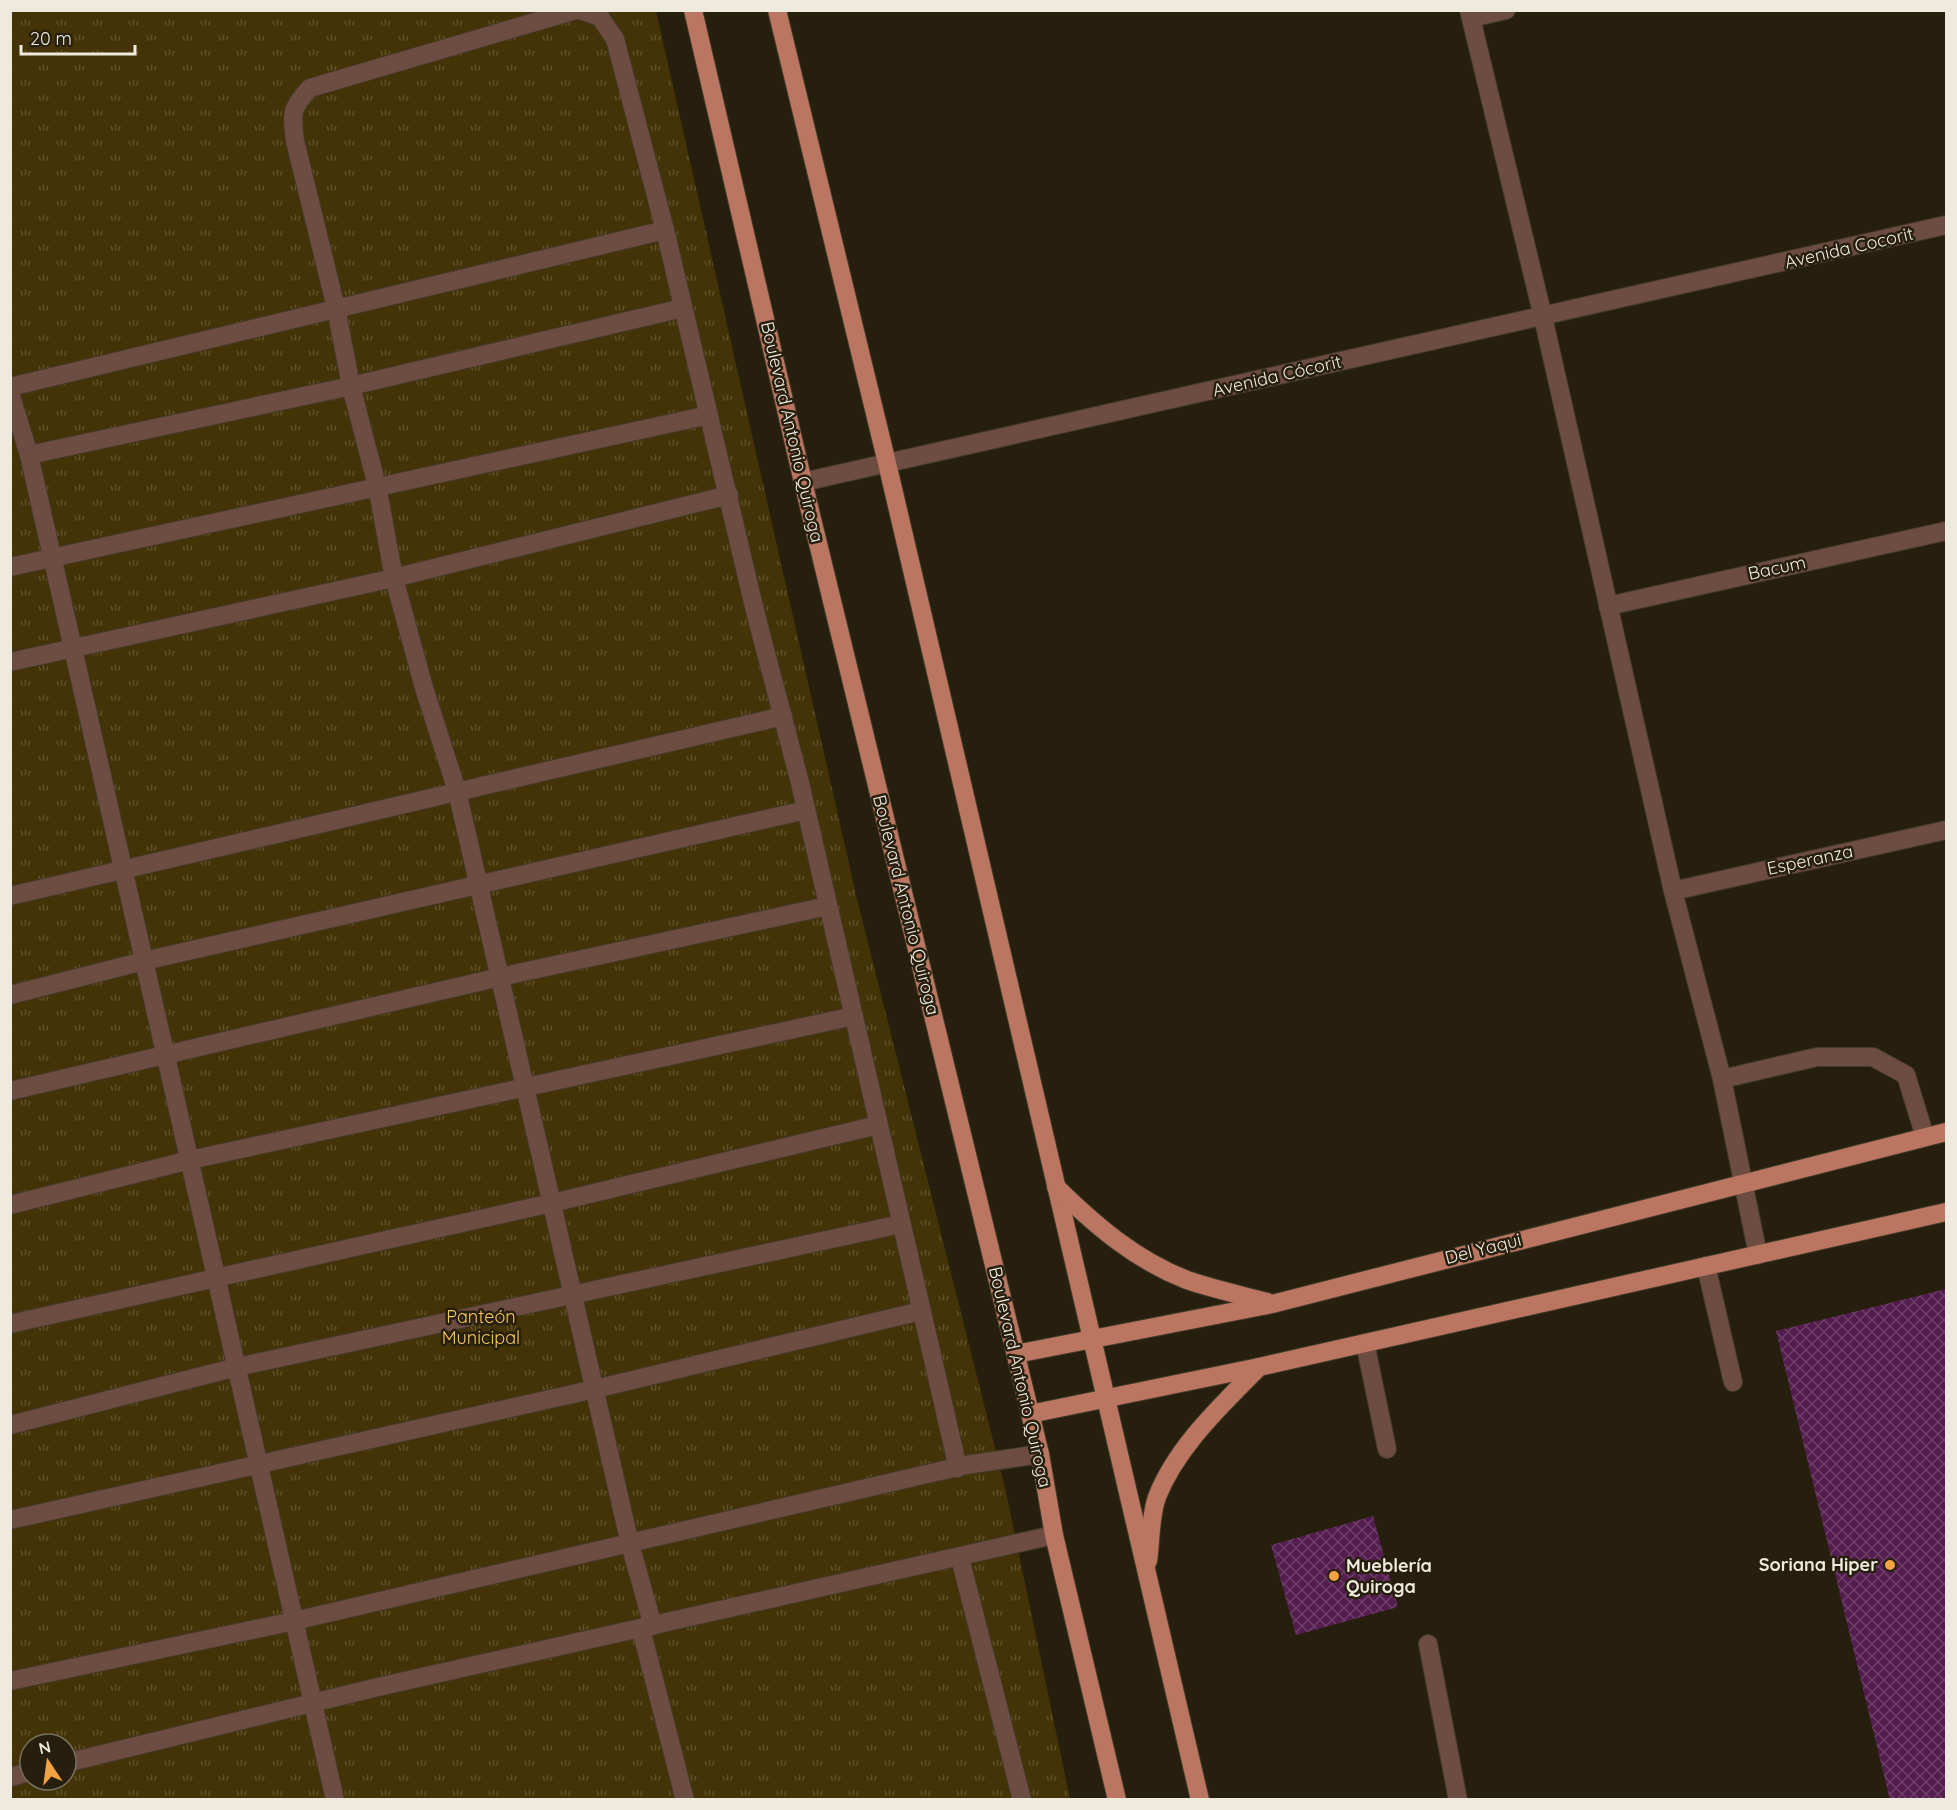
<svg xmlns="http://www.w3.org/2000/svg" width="1957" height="1810" viewBox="0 0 1957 1810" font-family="Quicksand,sans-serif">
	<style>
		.park { fill: url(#park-tufts); fill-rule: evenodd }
		.building { fill: url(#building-cross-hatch) }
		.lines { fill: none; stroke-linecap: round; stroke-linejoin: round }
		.minor-casing { stroke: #433b2a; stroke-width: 20 }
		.major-casing { stroke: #433b2a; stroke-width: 20 }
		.minor { stroke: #6d4c42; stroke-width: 18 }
		.major { stroke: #ba7661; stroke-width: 18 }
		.poi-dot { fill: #f4a344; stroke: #271f0d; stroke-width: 2 }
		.labels { text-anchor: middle; stroke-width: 5; stroke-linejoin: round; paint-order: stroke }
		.street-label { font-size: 18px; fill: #efeade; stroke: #271f0d }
		.park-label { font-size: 18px; fill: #f7c85b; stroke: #271f0d }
		.poi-label { font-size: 18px; font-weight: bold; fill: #efeade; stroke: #271f0d; text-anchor: end }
	</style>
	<defs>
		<pattern id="park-tufts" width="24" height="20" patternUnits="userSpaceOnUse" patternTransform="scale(1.5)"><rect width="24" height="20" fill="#443306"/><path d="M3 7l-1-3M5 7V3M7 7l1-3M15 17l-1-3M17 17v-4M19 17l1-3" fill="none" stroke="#5f512a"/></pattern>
		<pattern id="building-cross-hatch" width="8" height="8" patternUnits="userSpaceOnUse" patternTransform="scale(1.5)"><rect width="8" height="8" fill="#541d4f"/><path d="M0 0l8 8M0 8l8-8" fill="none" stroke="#6d3e68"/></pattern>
	</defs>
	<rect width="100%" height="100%" fill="#271f0d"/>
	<path class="park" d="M11,11H656L857,899L1006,1492L1070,1799L11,1800ZM30,1744H66V1780H30Z"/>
	<g class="building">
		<polygon points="1946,1289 1946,1800 1890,1800 1776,1331"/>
		<polygon points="1373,1516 1398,1607 1296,1635 1271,1545"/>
	</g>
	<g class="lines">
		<g class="minor-casing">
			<g id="minor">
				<path d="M576,10L310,88C290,109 292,114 295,141L336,308L351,386L377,486L394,578L424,688L457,791L630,1544L653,1626"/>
				<polyline points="580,10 600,17 615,39 665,230 755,611 800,783 958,1468"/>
				<polyline points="1469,10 1543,317 1673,891 1722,1079 1758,1255"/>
				<polyline points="1471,18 1506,10"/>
				<polyline points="10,387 665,230"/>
				<polyline points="10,393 29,455 335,1800"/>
				<polyline points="29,455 351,386 683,308"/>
				<polyline points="803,482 1946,225"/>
				<polyline points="10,567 709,415"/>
				<polyline points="1608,606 1946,531"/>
				<polyline points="10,662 394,578 729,495"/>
				<polyline points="1673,891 1946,830"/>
				<polyline points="10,896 783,716"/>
				<polyline points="10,995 144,961 806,810"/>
				<polyline points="1722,1079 1817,1057 1873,1057 1906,1075 1925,1137"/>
				<polyline points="10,1091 500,977 828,906"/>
				<polyline points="10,1205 190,1160 854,1016"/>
				<polyline points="1706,1266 1733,1382"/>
				<polyline points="10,1324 552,1203 878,1125"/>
				<polyline points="1365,1343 1387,1449"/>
				<polyline points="10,1425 237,1367 901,1224"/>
				<polyline points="10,1520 595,1389 921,1311"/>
				<polyline points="960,1558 1022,1800"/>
				<polyline points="641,1629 685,1800"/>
				<polyline points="1428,1644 1458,1800"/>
				<polyline points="10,1681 294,1621 966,1465 1040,1454"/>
				<polyline points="66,1763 378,1687 1054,1535"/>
				<polyline points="10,1777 30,1772"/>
			</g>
		</g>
		<g class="major-casing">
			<g id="major">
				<polyline points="693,10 803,482 1040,1454 1054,1535 1117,1800"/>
				<polyline points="777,10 887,463 1200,1800"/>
				<path d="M1056,1187C1095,1225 1135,1260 1187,1280C1213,1289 1241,1295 1267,1302"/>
				<polyline points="1016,1354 1272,1304 1946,1132"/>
				<polyline points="1030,1414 1259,1367 1946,1212"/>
				<path d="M1148,1561C1151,1541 1150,1516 1157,1497C1177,1446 1222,1405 1259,1367"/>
			</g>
		</g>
		<use href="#minor" class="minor"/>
		<use href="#major" class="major"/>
	</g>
	<g class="poi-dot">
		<circle cx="1890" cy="1565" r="6"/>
		<circle cx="1334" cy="1576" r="6"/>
	</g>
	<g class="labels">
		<g class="street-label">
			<text transform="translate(1849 248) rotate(-13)" y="6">Avenida Cocorit</text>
			<text transform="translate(1277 376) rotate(-13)" y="6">Avenida Cócorit</text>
			<text transform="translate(792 432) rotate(77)" y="6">Boulevard Antonio Quiroga</text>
			<text transform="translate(1777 568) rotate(-12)" y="6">Bacum</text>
			<text transform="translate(1810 860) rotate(-12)" y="6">Esperanza</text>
			<text transform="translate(906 905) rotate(76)" y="6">Boulevard Antonio Quiroga</text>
			<text transform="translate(1483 1249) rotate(-14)" y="6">Del Yaqui</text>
			<text transform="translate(1020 1377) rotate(77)" y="6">Boulevard Antonio Quiroga</text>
		</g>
		<g class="park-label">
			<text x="481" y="1323">Panteón<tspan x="481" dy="21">Municipal</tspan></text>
		</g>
		<g class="poi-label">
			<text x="1878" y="1571">Soriana Hiper</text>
			<text x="1346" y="1572" text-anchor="start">Mueblería<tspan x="1346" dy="21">Quiroga</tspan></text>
		</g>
	</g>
	<rect width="1957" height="1810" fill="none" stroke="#efeade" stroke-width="24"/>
	<g transform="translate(48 1762) rotate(347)"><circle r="28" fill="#271f0d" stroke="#777061" stroke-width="1.5"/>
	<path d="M0-4.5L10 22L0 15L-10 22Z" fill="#f4a344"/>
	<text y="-9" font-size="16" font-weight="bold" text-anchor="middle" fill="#efeade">N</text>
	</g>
	<path d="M21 45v9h114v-9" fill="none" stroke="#efeade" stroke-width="3"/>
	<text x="30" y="45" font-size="18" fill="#efeade" stroke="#271f0d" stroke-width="4.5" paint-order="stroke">20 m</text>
</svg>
